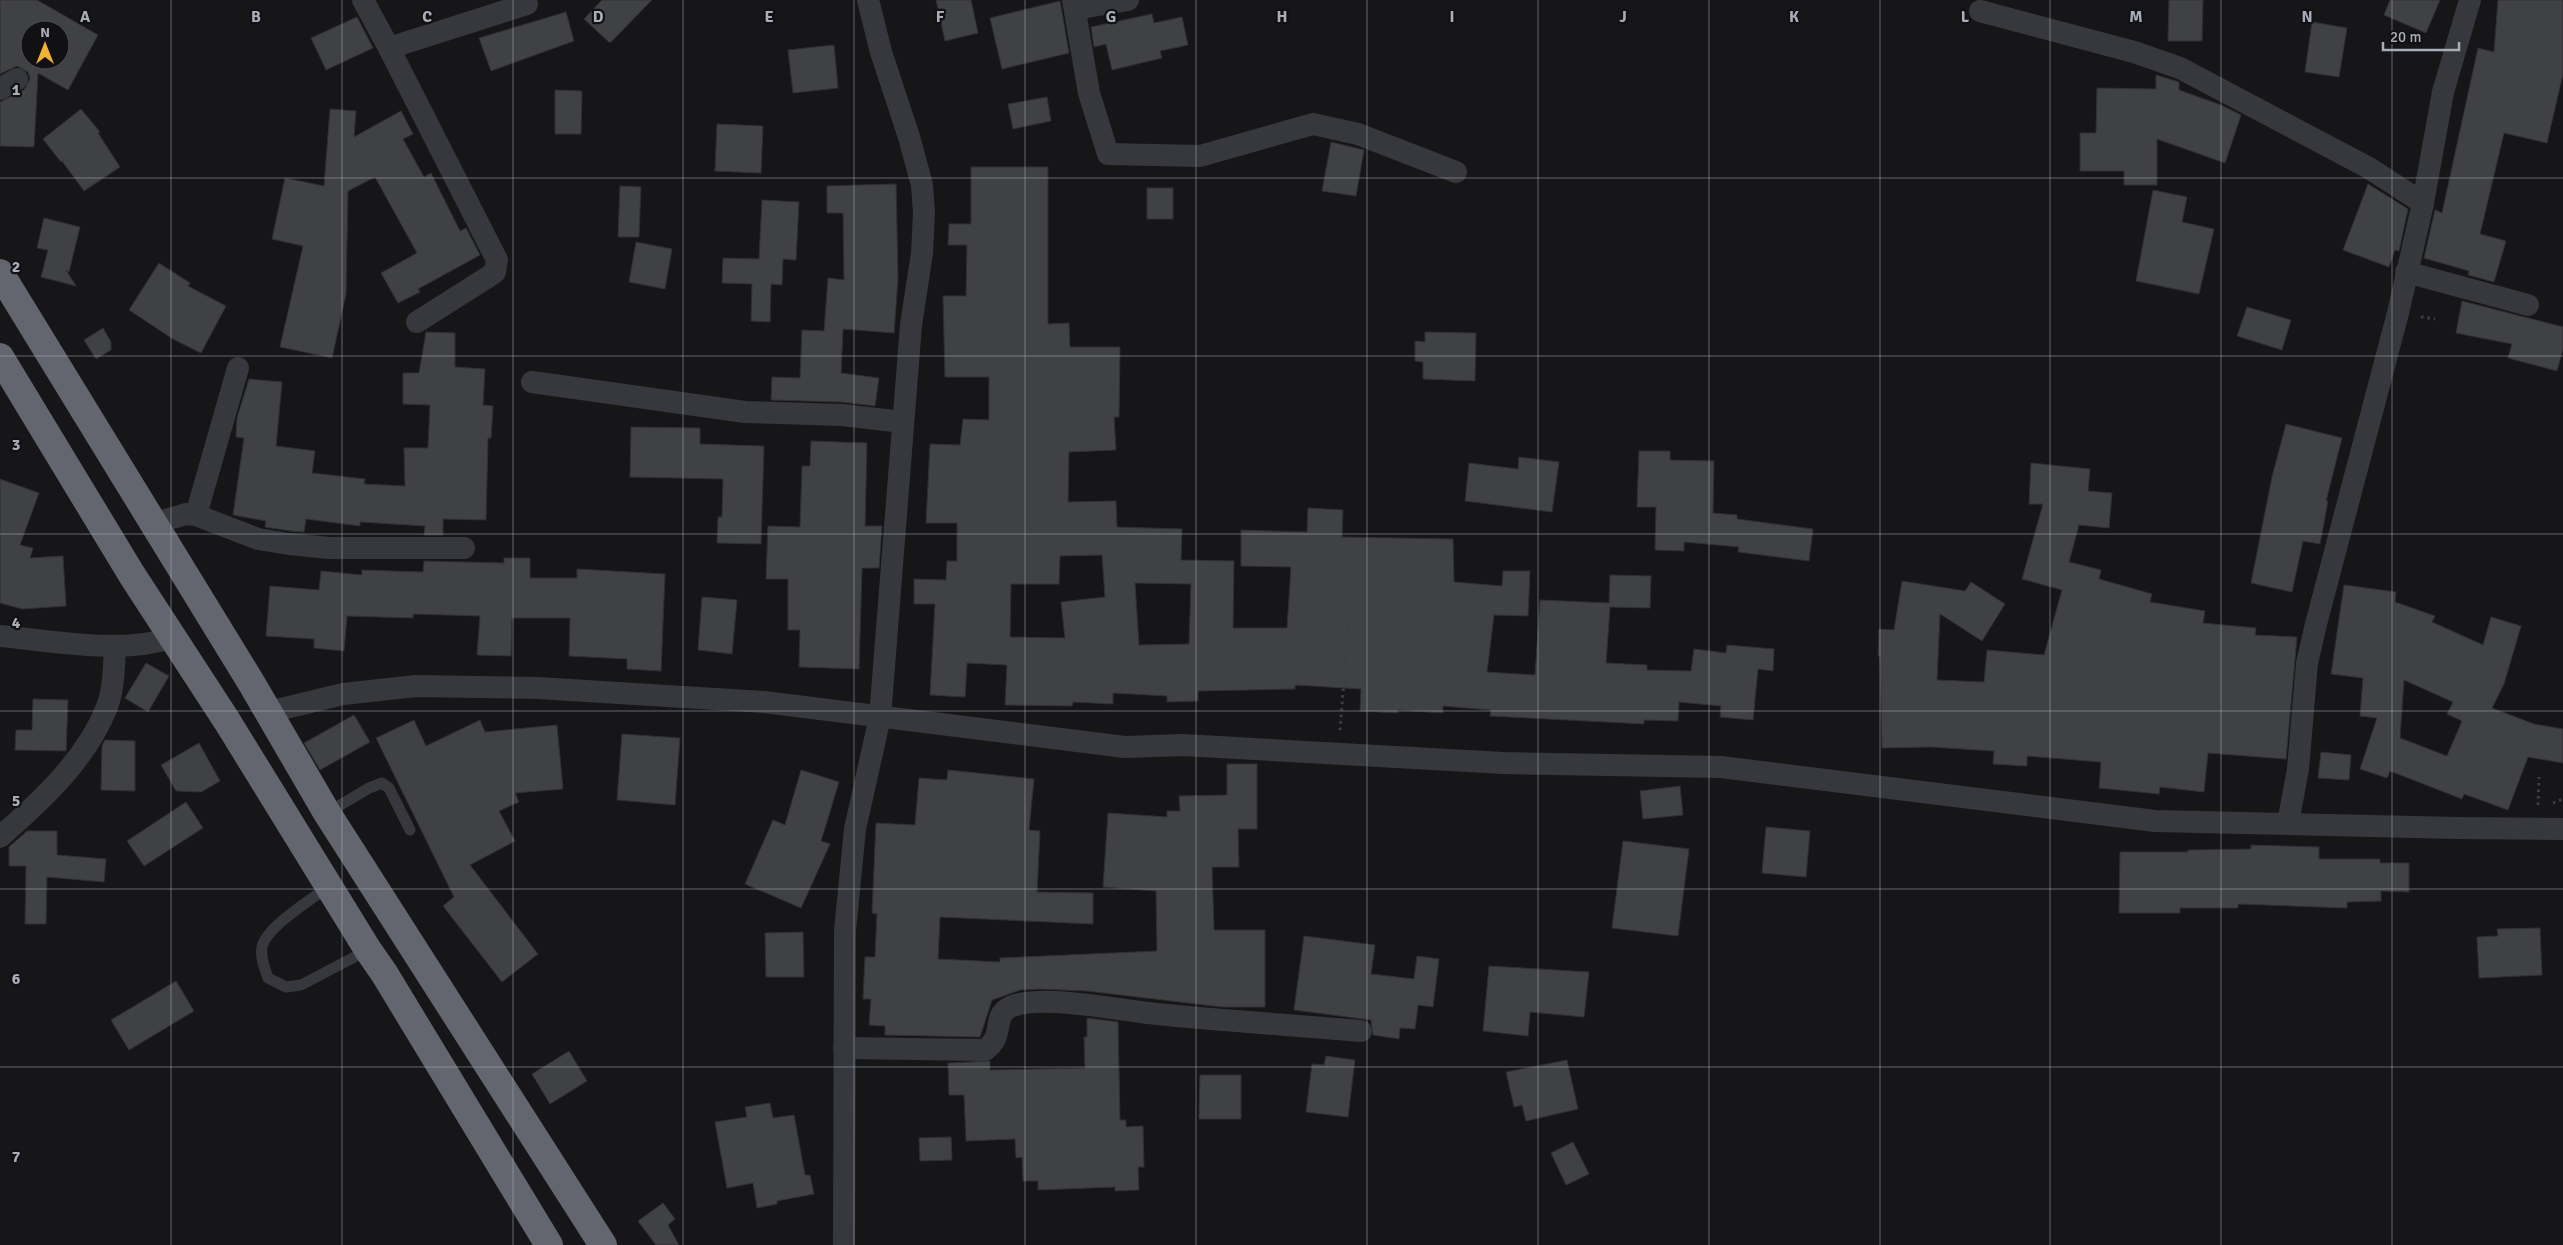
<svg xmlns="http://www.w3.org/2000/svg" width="2563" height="1245" viewBox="0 0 2563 1245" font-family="Signika,sans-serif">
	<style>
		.building { fill: #404145; stroke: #303034; fill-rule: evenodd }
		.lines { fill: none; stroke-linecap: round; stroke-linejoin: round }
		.path { stroke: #3d3f44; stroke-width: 3; stroke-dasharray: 2.5 4; stroke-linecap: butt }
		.lane { stroke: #37383d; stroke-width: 11 }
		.street { stroke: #37383d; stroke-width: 22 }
		.highway { stroke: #63666e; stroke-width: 28 }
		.grid { fill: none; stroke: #a8adb8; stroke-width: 1; stroke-opacity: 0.55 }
		.grid-label { font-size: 16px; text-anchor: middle; font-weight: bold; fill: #a8adb8; stroke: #111113; stroke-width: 4.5; stroke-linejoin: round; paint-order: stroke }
	</style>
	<rect width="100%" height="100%" fill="#161618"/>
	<g class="building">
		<path d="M0,0H37L98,35L68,90L38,73L34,147L0,146V102L24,90L30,79L28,72L17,66L0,74ZM30,30H60V60H30Z"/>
		<polygon points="602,0 652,0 610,43 584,19"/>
		<polygon points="936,0 971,0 978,33 945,41"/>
		<polygon points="2169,0 2203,0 2202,41 2168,41"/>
		<polygon points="2390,0 2440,0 2426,33 2384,15"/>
		<polygon points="2498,0 2563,0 2563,74 2547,143 2504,133 2480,234 2506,241 2494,282 2468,275 2469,271 2424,258 2435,210 2442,213 2478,48 2494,52"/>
		<polygon points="1060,1 1069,53 1002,69 990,18"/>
		<polygon points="566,12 574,41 491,71 479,38"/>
		<polygon points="1152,14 1154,23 1182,17 1188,45 1160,51 1162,58 1112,70 1106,44 1094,47 1091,27"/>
		<polygon points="357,17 373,48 326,70 311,38"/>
		<polygon points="2312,22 2347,28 2339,77 2305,72"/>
		<polygon points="834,45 838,88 793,93 788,50"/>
		<polygon points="2156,75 2179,82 2179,90 2221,105 2241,115 2225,163 2157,139 2157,185 2124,185 2124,171 2080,171 2080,133 2096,133 2097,88 2156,89"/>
		<polygon points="555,90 582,91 581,134 555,134"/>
		<polygon points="1047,97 1051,121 1013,129 1008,104"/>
		<polygon points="81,109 100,132 98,133 120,167 84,191 62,161 61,162 43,139"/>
		<polygon points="330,109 356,111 354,137 401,111 413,134 403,139 424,177 431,173 460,231 466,228 480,255 418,289 420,292 398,303 381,273 417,253 375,177 348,191 346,294 332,358 280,347 303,246 272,239 285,178 324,186"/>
		<polygon points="717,124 763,126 761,173 715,171"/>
		<polygon points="1331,142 1364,150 1356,196 1322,191"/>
		<path d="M971,167H1048V324L1069,323L1070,347H1120L1119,417H1114L1116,450L1069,452L1068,502L1116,501L1117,527L1182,529L1181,560L1234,561L1233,628H1287L1291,567L1241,566V530L1307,532L1308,508L1343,510L1342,537L1453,539L1454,582L1502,586L1503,571H1530L1528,616L1494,615L1487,672L1535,675L1540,600L1609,603L1610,575L1651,576L1650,608L1610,607L1606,663L1647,665V670L1691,671L1694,649L1726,653L1727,645L1774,649L1773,671L1758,669L1753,720L1720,717L1721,706L1679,702L1678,721L1644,720V724L1490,716L1491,710L1443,706V713L1398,710V713L1360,711L1361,689L1295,685V689L1198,691V701L1167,702V696L1113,693V704L1073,702L1072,706L1005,705L1007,665L967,663L965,697L930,695L935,604H914V579L946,580L947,561H957V523H926L930,444L960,445L963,419L989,420V377H945L943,296H966L967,245H948L949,224H971ZM1102,555L1105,597L1061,602L1065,638L1010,637L1011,584H1059L1060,556ZM1135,583L1191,584L1189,644L1139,645Z"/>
		<polygon points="896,184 898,279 894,333 843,329 841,373 879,378 875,406 842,402 771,400 772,377 800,378 802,330 824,331 828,278 844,280 843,213 827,213 827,186"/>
		<polygon points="2368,184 2408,209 2399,251 2395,250 2389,267 2343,250"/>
		<polygon points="620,186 641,187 639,237 618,237"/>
		<rect x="1147" y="188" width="26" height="31"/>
		<polygon points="2153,190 2187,197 2182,222 2214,229 2199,294 2136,281"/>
		<polygon points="762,200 799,202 796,260 783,259 782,285 771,284 770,322 751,321 752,284 722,283 723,258 759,259"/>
		<polygon points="44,218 80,227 69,272 66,270 76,286 41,277 48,250 37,248"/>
		<polygon points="636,242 672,249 665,289 629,282"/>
		<polygon points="159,263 190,283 188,286 226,306 201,353 173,339 129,310"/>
		<polygon points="2462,301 2563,327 2563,349 2557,371 2508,358 2512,344 2456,333"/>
		<polygon points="2247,307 2291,320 2282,350 2237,336"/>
		<polygon points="103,328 111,342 111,350 96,359 84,340"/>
		<polygon points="426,332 455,333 455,367 485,369 483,405 493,406 491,438 488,438 486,520 443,519 443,535 424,535 425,526 360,522 360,526 306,519 304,532 291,531 265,527 266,521 233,515 244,438 236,437 237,418 249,379 282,382 276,446 315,451 312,473 365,479 364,484 405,486 404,448 428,448 430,405 403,404 403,373 419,373"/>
		<polygon points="1425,332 1476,333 1475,381 1423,379 1423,362 1415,361 1415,341 1425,342"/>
		<polygon points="2286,424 2342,438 2326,501 2328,501 2320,544 2303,541 2292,592 2251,583 2272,477"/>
		<polygon points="631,427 700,428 700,444 764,446 761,544 717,543 718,517 722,517 723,479 630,477"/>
		<polygon points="811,441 867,443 865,526 882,526 879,568 862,568 859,669 799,667 800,630 788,630 788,579 766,579 768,526 800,527 802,466 810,466"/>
		<polygon points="1639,451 1670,451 1670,460 1714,461 1713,513 1737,515 1737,519 1813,529 1809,561 1738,552 1739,547 1684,542 1684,551 1655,550 1656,507 1637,507"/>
		<polygon points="1519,457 1559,462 1552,512 1465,501 1469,463 1518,469"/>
		<polygon points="2031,463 2090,469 2088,491 2112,493 2109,528 2079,525 2069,562 2101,570 2099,579 2152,594 2150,602 2205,611 2203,623 2256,628 2255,635 2297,637 2286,759 2208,753 2204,792 2160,787 2159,794 2099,788 2101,762 2027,756 2027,766 1993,764 1994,751 1931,747 1882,748 1880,656 1878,656 1879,629 1894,630 1902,581 1965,591 1971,582 2005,604 1982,641 1940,614 1937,680 1984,682 1987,650 2044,655 2062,590 2022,579 2043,504 2029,504"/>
		<polygon points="0,479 39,493 20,545 33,548 30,558 63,556 66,606 22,609 0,603"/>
		<polygon points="504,558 530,558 530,578 577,578 577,569 665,574 661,671 627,669 627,659 569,656 570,618 512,618 511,656 477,655 480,616 413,614 413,618 347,616 344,651 314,648 314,639 266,636 270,586 319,590 321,571 362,575 362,570 423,572 424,561 504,563"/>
		<path d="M2344,585L2396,592L2395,602L2435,616L2432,622L2483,645L2491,617L2521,626L2504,684L2492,708L2534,724L2563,729V763L2528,757L2508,810L2464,794L2462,799L2390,771L2387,778L2360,769L2377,718L2360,716L2363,678L2331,674ZM2404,680L2453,702L2447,714L2462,721L2447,756L2400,738Z"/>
		<polygon points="702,597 737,600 732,654 698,650"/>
		<polygon points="146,663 169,676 148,712 125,698"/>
		<polygon points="33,699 68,700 66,751 15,750 16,730 32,730"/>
		<polygon points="354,715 370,742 320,770 304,743"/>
		<polygon points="414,720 426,746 480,720 485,732 557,725 563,789 515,793 519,802 499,811 515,841 470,865 538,954 502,982 443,906 454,897 376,738"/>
		<polygon points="622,734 680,738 675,805 617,800"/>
		<polygon points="105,740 135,741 135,791 101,790 102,746"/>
		<polygon points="199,743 220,781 201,792 176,791 161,765"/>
		<polygon points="2321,752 2351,755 2349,780 2318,778"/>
		<polygon points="1227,764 1257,764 1257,829 1238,829 1239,867 1212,867 1214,930 1265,930 1265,1007 1222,1007 1087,991 1040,989 1020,990 992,1000 980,1037 885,1035 885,1026 869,1025 871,999 863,999 865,957 875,957 877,914 872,913 876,823 915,825 919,778 947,780 948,770 1034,779 1029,830 1040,831 1037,892 1093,893 1093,924 940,917 938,959 1000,962 1000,958 1157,951 1156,891 1103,887 1108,813 1167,817 1167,811 1180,811 1179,796 1227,795"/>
		<polygon points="801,770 839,782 821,841 830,844 801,908 745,884 773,820 785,825"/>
		<polygon points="1680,786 1683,815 1643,819 1640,791"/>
		<polygon points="186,802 203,828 144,866 127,841"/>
		<polygon points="1766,827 1810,831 1806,877 1762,873"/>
		<polygon points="27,831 57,831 57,855 106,859 104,882 47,877 46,924 25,924 26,866 9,866 9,847"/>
		<polygon points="1623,841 1689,849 1678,936 1612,928"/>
		<polygon points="2251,845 2319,847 2319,859 2380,859 2380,863 2409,863 2409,892 2381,891 2381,901 2347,902 2347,908 2238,904 2238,908 2180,908 2180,913 2119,913 2120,852 2188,852 2188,850 2251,849"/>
		<polygon points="2540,928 2542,975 2479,978 2477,937 2498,936 2497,929"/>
		<polygon points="803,932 804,977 766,977 765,933"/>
		<polygon points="1304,936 1375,945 1371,974 1414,979 1417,956 1439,959 1433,1007 1418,1005 1415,1029 1400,1028 1399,1039 1373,1035 1371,1020 1294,1010"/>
		<polygon points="1489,966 1589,972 1584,1017 1530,1012 1528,1036 1483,1031"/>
		<polygon points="176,981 194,1011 129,1050 111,1020"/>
		<polygon points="1087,1018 1118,1022 1120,1120 1126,1120 1126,1127 1143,1126 1144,1167 1138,1167 1139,1190 1115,1191 1115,1187 1038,1190 1038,1181 1023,1181 1022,1157 1016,1158 1015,1139 966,1141 964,1095 949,1095 948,1063 990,1061 990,1070 1085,1068 1084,1037 1087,1037"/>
		<polygon points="569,1051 587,1081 550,1104 532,1074"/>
		<polygon points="1326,1056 1355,1060 1348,1117 1306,1112 1312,1064 1324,1065"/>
		<polygon points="1567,1060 1578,1109 1526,1121 1522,1105 1514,1107 1506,1072"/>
		<polygon points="1200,1075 1241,1075 1241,1119 1199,1119"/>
		<polygon points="770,1103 773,1118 794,1115 805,1175 810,1175 814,1194 777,1201 777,1204 757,1208 753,1183 727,1188 715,1122 747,1117 745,1107"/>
		<polygon points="951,1137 952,1160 920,1161 919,1138"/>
		<polygon points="1573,1142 1589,1174 1566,1185 1551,1153"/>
		<polygon points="663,1203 675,1219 668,1225 679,1245 656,1245 638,1221"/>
	</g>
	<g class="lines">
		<g class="path">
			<polyline points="2421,317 2435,319"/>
			<polyline points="1340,730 1353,566"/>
			<polyline points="2553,803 2563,799"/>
			<polyline points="2538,805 2539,777"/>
		</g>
		<g class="lane">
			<polyline points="327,813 369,788 382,783 389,788 410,830"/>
			<path d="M329,886C312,899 266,927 262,947C260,958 265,969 268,978L286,987L301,985L368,950"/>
		</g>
		<g class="street">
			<polyline points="363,0 389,48"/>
			<polyline points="1073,0 1089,93 1108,154 1200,156 1313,124 1358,134 1456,172"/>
			<polyline points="1075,9 1128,0"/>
			<polyline points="1980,11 2134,52 2180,68 2369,168 2423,203"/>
			<polyline points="0,89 17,79"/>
			<polyline points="2406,272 2528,305"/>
			<polyline points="417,322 488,277 495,272 497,260 389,48 527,4 525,0"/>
			<polyline points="532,382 745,412 842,415 903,422"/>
			<polyline points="196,515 238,368"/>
			<polyline points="152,524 186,514 196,515 258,539 289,544 329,548 464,548"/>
			<path d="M0,636C52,641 124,655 173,637"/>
			<polyline points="269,712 343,694 416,686 538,688 764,702 1125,747 1183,745 1503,763 1721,767 2155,821 2456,828 2563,829"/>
			<polyline points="2288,823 2298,769 2307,663 2316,624 2398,313 2423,203 2443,92 2470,0"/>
			<path d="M0,837C42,800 86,760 107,707C114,688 114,666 115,646"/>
			<path d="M844,1048L985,1050C1006,1035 991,1017 1010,1007C1040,993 1122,1011 1157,1014C1225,1021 1293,1025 1361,1031"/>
			<polyline points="844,1245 845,931 855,829 880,717 911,325 922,253 924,213 922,185 909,137 881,52 868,0"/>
		</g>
		<g class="highway">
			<polyline points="0,273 252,684 327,813 603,1245"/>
			<polyline points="0,357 132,575 227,721 368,950 384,973 549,1245"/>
		</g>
	</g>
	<path class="grid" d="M171,0V1245M342,0V1245M513,0V1245M683,0V1245M854,0V1245M1025,0V1245M1196,0V1245M1367,0V1245M1538,0V1245M1709,0V1245M1880,0V1245M2050,0V1245M2221,0V1245M2392,0V1245M0,178H2563M0,356H2563M0,534H2563M0,711H2563M0,889H2563M0,1067H2563"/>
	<g class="grid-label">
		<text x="85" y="22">A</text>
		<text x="256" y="22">B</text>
		<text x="427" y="22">C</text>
		<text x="598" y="22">D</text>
		<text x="769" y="22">E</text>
		<text x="940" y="22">F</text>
		<text x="1111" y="22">G</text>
		<text x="1282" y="22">H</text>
		<text x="1452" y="22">I</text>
		<text x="1623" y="22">J</text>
		<text x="1794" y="22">K</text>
		<text x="1965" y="22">L</text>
		<text x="2136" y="22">M</text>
		<text x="2307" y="22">N</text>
		<text x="16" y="95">1</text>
		<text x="16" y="272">2</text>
		<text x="16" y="450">3</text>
		<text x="16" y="628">4</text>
		<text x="16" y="806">5</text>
		<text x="16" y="984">6</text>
		<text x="16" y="1162">7</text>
	</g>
	<g transform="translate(45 45)"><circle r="24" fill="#111113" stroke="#4d4f55"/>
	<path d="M0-4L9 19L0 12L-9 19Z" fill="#f2b134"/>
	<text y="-8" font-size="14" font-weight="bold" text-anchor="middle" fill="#a8adb8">N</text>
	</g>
	<path d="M2383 42v8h76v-8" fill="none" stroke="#a8adb8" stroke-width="2.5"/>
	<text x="2390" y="42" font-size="15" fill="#a8adb8" stroke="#111113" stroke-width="4" paint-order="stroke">20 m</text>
</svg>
